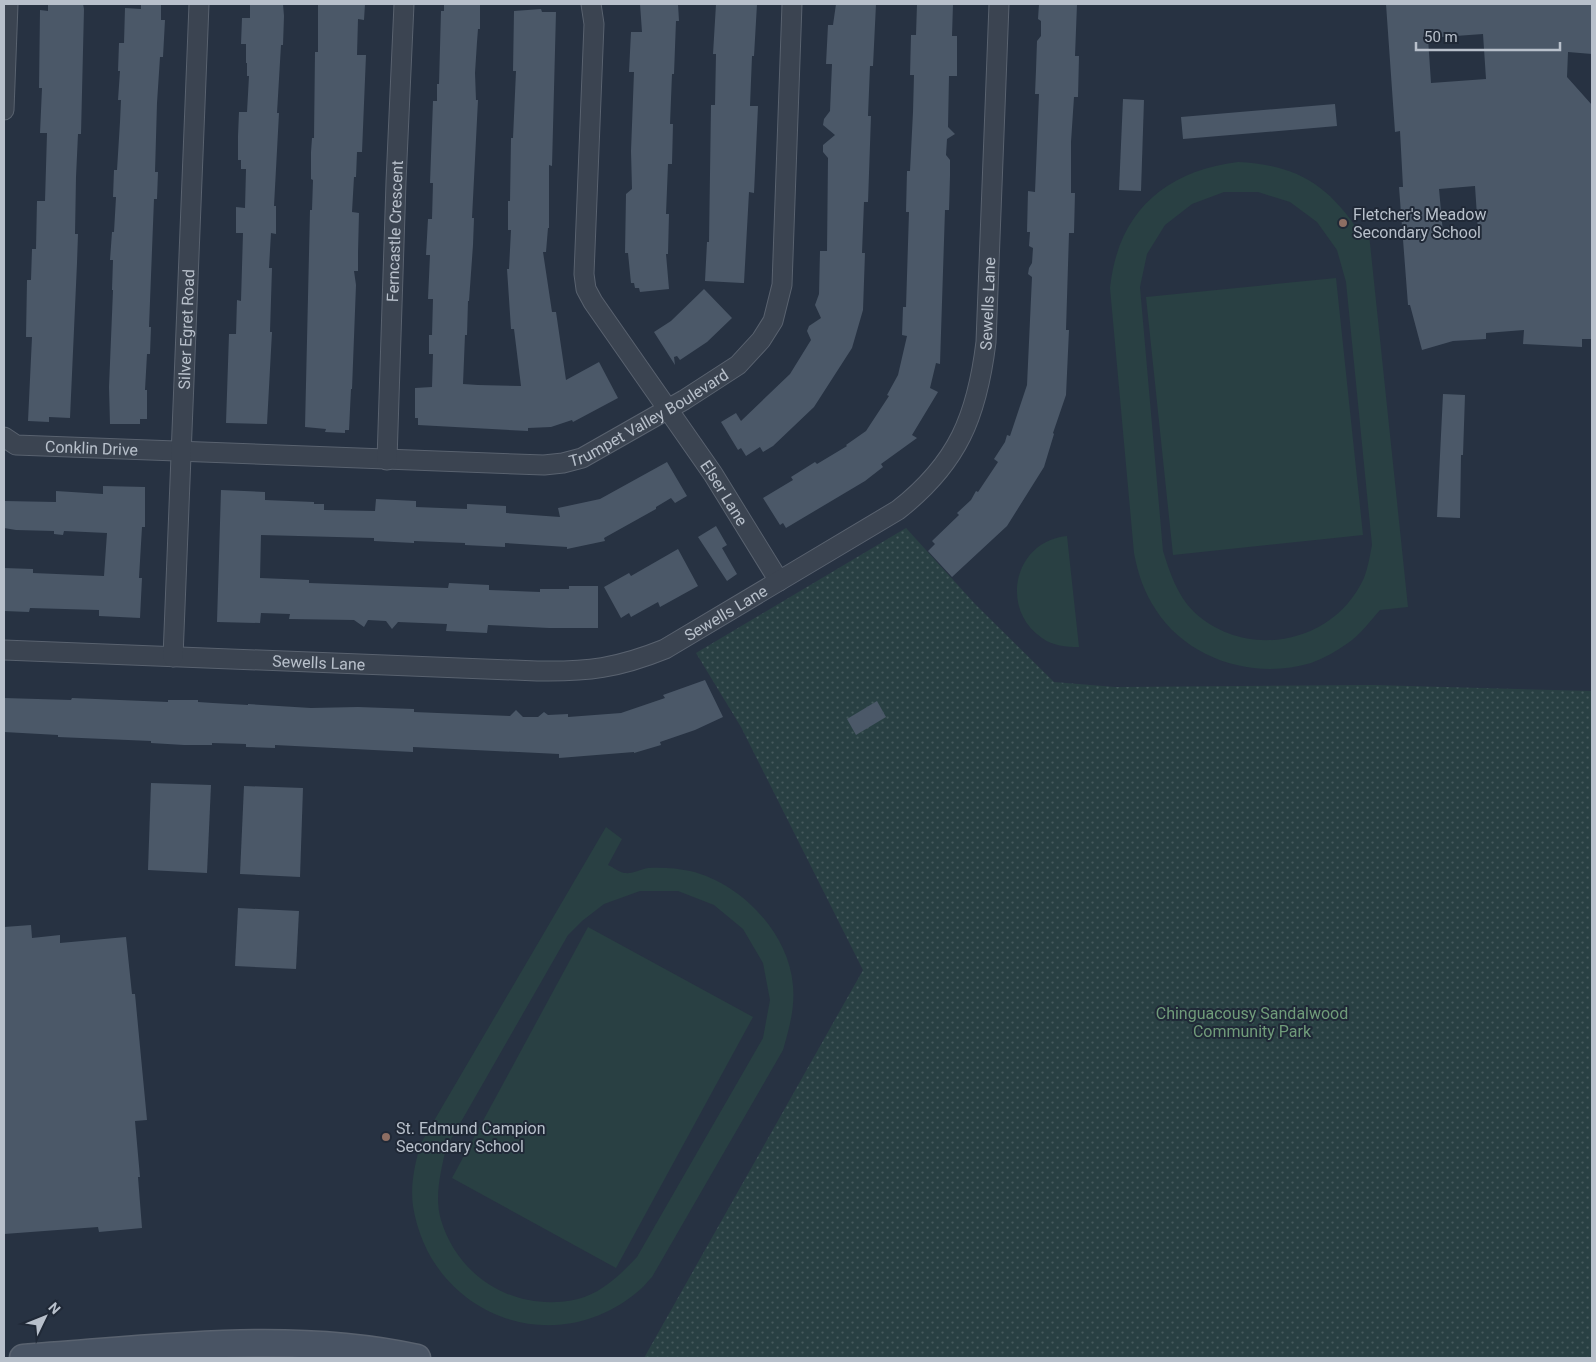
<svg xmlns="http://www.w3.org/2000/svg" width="1596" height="1362" viewBox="0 0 1596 1362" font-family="Roboto,sans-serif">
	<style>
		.green { fill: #294043; fill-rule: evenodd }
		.park { fill: url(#park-dots) }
		.building { fill: #4b5868; fill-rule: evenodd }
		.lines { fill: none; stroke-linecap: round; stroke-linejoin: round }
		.street-casing { stroke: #59626f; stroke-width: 21 }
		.secondary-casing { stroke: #59626f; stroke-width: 29 }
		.street { stroke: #3b4451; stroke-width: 19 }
		.secondary { stroke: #495464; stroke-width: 26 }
		.education-dot { fill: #8d6e63; stroke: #202937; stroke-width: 2 }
		.labels { text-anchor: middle; stroke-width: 4; stroke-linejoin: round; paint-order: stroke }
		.poi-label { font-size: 16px; fill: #b8c0cb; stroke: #202937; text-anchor: start }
		.street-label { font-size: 16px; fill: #b8c0cb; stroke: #202937 }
		.park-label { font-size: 16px; fill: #709c7a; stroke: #202937 }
	</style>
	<defs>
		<pattern id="park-dots" width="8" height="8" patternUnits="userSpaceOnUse" patternTransform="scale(1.25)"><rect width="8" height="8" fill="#294043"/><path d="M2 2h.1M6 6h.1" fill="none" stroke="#465a5d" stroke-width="1.8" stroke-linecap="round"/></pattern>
	</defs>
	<rect width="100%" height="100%" fill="#273242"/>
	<g class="green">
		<path d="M1238,162C1298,165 1328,185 1360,233L1369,234L1408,607L1380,610C1370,621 1360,635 1348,643C1337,651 1324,658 1311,663C1255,680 1188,660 1156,610C1144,592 1138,574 1134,553L1110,288C1118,212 1165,171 1238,162ZM1224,192H1258L1290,202L1317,222L1337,250L1346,282L1372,545C1370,555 1368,568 1364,578C1334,644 1247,661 1194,612C1177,595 1170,573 1163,551L1140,287L1147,254L1165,225L1192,204Z"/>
		<polygon points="1336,278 1363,535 1173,555 1146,297"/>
		<path d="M1067,536L1079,647C1066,647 1053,646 1042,638C999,609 1014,541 1067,536Z"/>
		<path d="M606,827L622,839L608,865C613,867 620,873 625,873C633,874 641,869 648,868C661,867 677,868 690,871C741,883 789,933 793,986C795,1009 789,1029 783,1050L652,1277C647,1282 642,1289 636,1293C552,1362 430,1314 413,1206C410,1185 415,1163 421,1143ZM640,891H678L714,905L743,929L763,963L770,1000L763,1038L637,1257C621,1274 602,1293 578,1299C518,1313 459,1280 441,1220C434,1197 441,1171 446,1148L568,935L582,921L604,904Z"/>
		<polygon points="588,927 753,1017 616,1268 452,1178"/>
	</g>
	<polygon class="park" points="906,528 975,604 1054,682 1115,687 1373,685 1592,691 1592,1358 644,1358 863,970 741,727 696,653"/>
	<g class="building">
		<polygon points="48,4 83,4 84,9 81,134 78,134 76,177 75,234 78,234 77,263 70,418 49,417 49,422 28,421 32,337 26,337 27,280 31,280 32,249 36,249 37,201 45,201 47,133 40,133 42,88 39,88 40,10 48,11"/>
		<polygon points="141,4 161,4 161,20 165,20 163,57 160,57 157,103 155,172 158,172 157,199 154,199 149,327 151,327 150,354 147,354 145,390 147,390 147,419 140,419 140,424 110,424 109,387 113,290 112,290 113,260 110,260 112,232 114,232 116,197 113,197 114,170 117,170 120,122 121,100 118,100 120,71 118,71 119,43 124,43 125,8 141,9"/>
		<polygon points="250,4 283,4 284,16 283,45 281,45 277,113 279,113 274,206 276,206 276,234 271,233 269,268 272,268 270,332 272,332 267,424 226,423 229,334 236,334 237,300 241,301 243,233 236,233 236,207 245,208 246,169 241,169 241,160 238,160 238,136 239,112 247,112 249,76 247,76 247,63 246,63 246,44 241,44 242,18 250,18"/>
		<polygon points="318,4 365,4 364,20 358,19 357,55 366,55 362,152 357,152 356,177 354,177 352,212 359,213 358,253 358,271 354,271 356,285 352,389 351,389 349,430 345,430 345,433 325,432 326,429 305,427 310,210 312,210 313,180 311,179 311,152 312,138 314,138 315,52 318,52"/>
		<polygon points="444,4 480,5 480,29 478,29 477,42 475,73 476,100 478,100 472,218 474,218 473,245 469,301 468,301 467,335 465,335 463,384 478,385 521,386 514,329 511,329 507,269 509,269 511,230 508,230 508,201 510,201 511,138 513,138 516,71 513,71 514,11 541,9 542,12 556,12 552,166 549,165 549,228 548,228 546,252 543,252 552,312 556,312 566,380 599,362 618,398 573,422 572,420 551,427 528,428 528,431 418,425 418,418 415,418 415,388 432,387 433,354 429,354 429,335 432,335 433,299 428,299 430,255 426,255 428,219 432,219 433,183 430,183 433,101 437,101 437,84 439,84 441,11 444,11"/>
		<polygon points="640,4 678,4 679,21 676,21 674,74 672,74 670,124 673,124 672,164 668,164 666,214 669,214 668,254 666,254 669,289 640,292 639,288 635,288 634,283 631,283 628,253 625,253 626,194 632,189 631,151 634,72 629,72 631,32 642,32"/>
		<polygon points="716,4 757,4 754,56 752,56 750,106 758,106 754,193 749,192 744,283 742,283 705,281 707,242 709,242 711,105 715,105 716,54 713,54"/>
		<polygon points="836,4 876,4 873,66 870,66 868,116 871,116 868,202 864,202 862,253 865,253 863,310 852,348 814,407 773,446 763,452 760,447 746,456 741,448 738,450 721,422 736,413 741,421 790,374 811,340 807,331 809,326 821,318 815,305 819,294 820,251 827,251 828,158 823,152 823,145 835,135 823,125 824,119 830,111 832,64 826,64 828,25 833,25"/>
		<polygon points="917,4 953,4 952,36 957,36 957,76 949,76 948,127 955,134 947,139 946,155 950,160 950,176 949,210 945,210 940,364 936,363 930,388 938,392 912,435 917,438 881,464 883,467 865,481 786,528 783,523 780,525 763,498 793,480 791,477 815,462 817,464 847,446 846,445 866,431 889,396 887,395 898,375 907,336 902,335 903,307 906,307 909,212 906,212 907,171 910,171 913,112 914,75 910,75 911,35 916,35"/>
		<polygon points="1039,4 1077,4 1075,56 1079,56 1078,97 1074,97 1071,142 1071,193 1075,193 1074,233 1069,233 1066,330 1069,330 1066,395 1053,433 1054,434 1044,467 1007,526 952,577 928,551 935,544 932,541 959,515 957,513 971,500 976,491 978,492 998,462 994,459 1005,442 1007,435 1010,436 1027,385 1032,277 1028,274 1029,268 1032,263 1033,248 1029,246 1030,232 1027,232 1028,191 1035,192 1039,94 1035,94 1036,70 1037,41 1041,36 1041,21 1038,19"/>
		<path d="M1386,4H1592V54L1568,52L1567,77L1592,105V339H1582V347L1523,344L1524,330L1486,333V339L1453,341L1422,350L1410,305H1408L1399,187H1403L1400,131L1395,132ZM1483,34L1486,79L1431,83L1428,38ZM1475,186L1478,231L1443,233L1439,189Z"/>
		<polygon points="1123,99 1144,100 1141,191 1119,190"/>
		<polygon points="1335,104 1337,126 1183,139 1181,117"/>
		<polygon points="704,289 732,318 707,342 680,360 677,356 674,357 675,365 654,332 671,321"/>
		<polygon points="1443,394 1465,395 1463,455 1461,455 1460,518 1437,517"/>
		<polygon points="667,462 687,496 675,503 671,498 656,507 656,509 604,538 605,541 567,549 567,547 505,543 505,547 465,545 465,543 414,541 414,543 374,541 374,538 261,535 260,578 309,580 309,583 448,588 449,583 489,585 489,590 540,592 540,589 569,589 569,586 598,586 598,628 549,628 488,625 487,633 446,631 447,624 398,622 392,629 386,621 368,620 364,627 354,620 289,619 290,614 261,613 260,623 217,622 221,490 265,492 265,500 314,502 314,504 324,504 324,510 375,511 376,499 416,501 416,507 467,509 467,504 506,506 506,513 560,517 558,508 600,499"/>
		<polygon points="103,486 145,487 145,527 142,527 139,578 142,578 140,618 99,616 99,610 30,608 29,612 4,611 4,568 33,569 33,573 104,576 107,533 64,531 63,535 54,534 54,531 16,530 4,528 4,501 56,502 56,491 103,494"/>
		<polygon points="716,526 727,545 722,548 737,574 727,581 698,537"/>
		<polygon points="678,549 698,586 660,607 658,602 631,617 629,613 621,618 604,587 629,573 631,576"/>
		<polygon points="705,680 723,717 695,730 660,742 661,745 634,753 634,752 559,758 559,754 413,747 413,752 275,745 275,748 246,747 246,744 212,743 212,745 184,745 151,743 151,741 58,737 58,735 4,732 4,698 71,700 72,698 168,702 168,700 198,700 198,702 213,703 248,705 248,704 311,708 358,707 414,709 414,712 510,716 516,710 523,717 538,717 544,712 548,715 568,714 568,717 621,713 665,698 663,695"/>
		<polygon points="877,701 886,717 856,735 847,719"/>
		<polygon points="151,783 211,785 207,873 148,870"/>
		<polygon points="244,786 303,788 300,877 240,874"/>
		<polygon points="238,908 299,911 296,969 235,966"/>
		<polygon points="31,925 32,938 60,935 60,943 126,937 132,994 135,994 147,1120 135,1121 140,1177 138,1177 142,1228 99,1232 98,1227 4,1234 4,927"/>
	</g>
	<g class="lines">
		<g class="street-casing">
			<g id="street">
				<path id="s1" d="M591,4L594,24L584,274L586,289L593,302L713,474L779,581"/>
				<polyline points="4,110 8,4"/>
				<path id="s2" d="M4,437L16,445L544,465L563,463L582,458L684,400L738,365L761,340L773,321L782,285L792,4"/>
				<path id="s3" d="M387,460L396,182L404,4"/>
				<path id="s4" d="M4,650L537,671C588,672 618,668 665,649L898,510C958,463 977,416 986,342L999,4"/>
				<path id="s5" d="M173,657L199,4"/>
			</g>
		</g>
		<g class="secondary-casing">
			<path id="secondary" d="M23,1358C153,1349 289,1330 417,1358"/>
		</g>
		<use href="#street" class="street"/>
		<use href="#secondary" class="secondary"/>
	</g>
	<g class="education-dot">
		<circle cx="1343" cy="223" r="5"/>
		<circle cx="386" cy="1137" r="5"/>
	</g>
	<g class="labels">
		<g class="poi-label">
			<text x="1353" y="220">Fletcher's Meadow<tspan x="1353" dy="18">Secondary School</tspan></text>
			<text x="396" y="1134">St. Edmund Campion<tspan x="396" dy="18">Secondary School</tspan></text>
		</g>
		<g class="street-label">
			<text dy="6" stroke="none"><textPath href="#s3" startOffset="229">Ferncastle Crescent</textPath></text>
			<text dy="6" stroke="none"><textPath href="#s4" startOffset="1170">Sewells Lane</textPath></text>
			<text dy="6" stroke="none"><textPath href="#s5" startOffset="328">Silver Egret Road</textPath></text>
			<text dy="6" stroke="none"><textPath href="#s2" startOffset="659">Trumpet Valley Boulevard</textPath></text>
			<text dy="6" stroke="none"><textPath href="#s2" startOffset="90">Conklin Drive</textPath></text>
			<text dy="6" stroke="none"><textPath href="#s1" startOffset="532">Elser Lane</textPath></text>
			<text dy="6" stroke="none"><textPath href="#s4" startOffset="735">Sewells Lane</textPath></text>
			<text dy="6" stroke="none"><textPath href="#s4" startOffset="315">Sewells Lane</textPath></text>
		</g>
		<g class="park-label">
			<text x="1252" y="1019">Chinguacousy Sandalwood<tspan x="1252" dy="18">Community Park</tspan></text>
		</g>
	</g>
	<rect width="1596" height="1362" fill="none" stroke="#b8c0cb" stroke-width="10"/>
	<g transform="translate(45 1317) rotate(47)" stroke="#202937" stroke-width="4" paint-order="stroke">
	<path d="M0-4L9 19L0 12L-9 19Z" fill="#b8c0cb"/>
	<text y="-8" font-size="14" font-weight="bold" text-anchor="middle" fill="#b8c0cb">N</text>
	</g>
	<path d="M1416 42v8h144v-8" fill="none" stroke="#b8c0cb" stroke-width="2.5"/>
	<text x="1424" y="42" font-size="15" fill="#b8c0cb" stroke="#202937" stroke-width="4" paint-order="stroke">50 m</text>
</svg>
